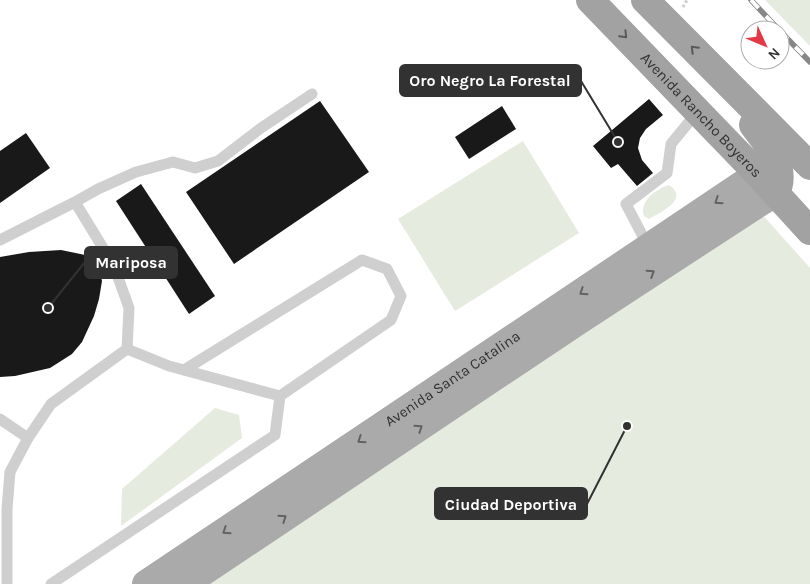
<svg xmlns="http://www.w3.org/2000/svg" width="810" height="584" viewBox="0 0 810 584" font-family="Karla,sans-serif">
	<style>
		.green { fill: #e5ebde }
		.building { fill: #191919 }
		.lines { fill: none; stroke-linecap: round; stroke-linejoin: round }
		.path { stroke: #ccc; stroke-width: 3; stroke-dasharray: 2.5 2.5; stroke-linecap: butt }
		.service { stroke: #cfcfcf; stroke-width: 11 }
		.primary { stroke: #aaa; stroke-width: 28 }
		.trunk { stroke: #a2a2a2; stroke-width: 28 }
		.rail-casing { stroke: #878787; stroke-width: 5.5 }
		.rail { stroke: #fff; stroke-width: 4; stroke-dasharray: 11; stroke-linecap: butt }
		.oneway { stroke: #595959 }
		.oneway2 { stroke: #626262 }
		.labels { text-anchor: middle; stroke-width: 5; stroke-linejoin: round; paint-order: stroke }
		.street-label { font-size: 15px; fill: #323232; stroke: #fff }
		.leader { fill: none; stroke: #323232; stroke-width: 2 }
		.callout-dot { fill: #323232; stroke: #fff; stroke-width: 2 }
		.callout { fill: #323232; stroke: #323232; stroke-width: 2 }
		.callout-label { font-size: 16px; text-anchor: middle; font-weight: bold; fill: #fff }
	</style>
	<rect width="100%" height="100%" fill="#fff"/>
	<g class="green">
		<polygon points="765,0 810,0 810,46"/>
		<polygon points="523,141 579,233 455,311 398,219"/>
		<path d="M669,185C690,199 661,212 649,219L644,216C639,201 656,189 669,185Z"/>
		<polygon points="760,212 810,268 810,584 210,584"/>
		<polygon points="215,408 239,415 242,438 121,526 122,489"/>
	</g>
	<g class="building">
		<polygon points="649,99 663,115 646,129 640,138 638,148 642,160 653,173 637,186 618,164 611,168 593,146"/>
		<polygon points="320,101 369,172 234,264 186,192"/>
		<polygon points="502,106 516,129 469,159 455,137"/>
		<polygon points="26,133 50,168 0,203 0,151"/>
		<polygon points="141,184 215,296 189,314 116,201"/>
		<polygon points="61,250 90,256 99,268 102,281 99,299 94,316 82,342 72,354 50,368 15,376 0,377 0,257 29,252"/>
	</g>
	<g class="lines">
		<polyline class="path" points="683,7 687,0"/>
		<g class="service">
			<polyline points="75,202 98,189 136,172 173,162 195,168 218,161 261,128 312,94"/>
			<polyline points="0,240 75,202 114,266 129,308 127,349"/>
			<polyline points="649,248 626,204 667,173 671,144 698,111"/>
			<polyline points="184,370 362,260 387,269 401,296 391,320 280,396"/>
			<polyline points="0,419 28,438"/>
			<polyline points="7,584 7,509 10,472 28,438 51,404 127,349 169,366 280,396 275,435 51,584"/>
		</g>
		<g class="primary">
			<path id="s1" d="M146,584L758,174"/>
			<polyline points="185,584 581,319 759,203 776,193"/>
		</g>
		<g class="trunk">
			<path id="s2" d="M590,0L758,174L810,231"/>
			<polyline points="645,0 810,166"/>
			<path d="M753,125C768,145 788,167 776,193"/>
		</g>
		<g class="rail-casing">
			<g id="rail">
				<polyline points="751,0 779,30"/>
				<polyline points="780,31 810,62"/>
			</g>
		</g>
		<use href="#rail" class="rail"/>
	</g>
	<defs><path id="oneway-chevron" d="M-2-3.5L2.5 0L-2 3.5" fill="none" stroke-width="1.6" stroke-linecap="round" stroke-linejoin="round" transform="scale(1.25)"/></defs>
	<g class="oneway">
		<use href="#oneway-chevron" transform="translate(624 35) rotate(46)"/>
		<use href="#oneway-chevron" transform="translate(694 49) rotate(-135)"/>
	</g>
	<g class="oneway2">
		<use href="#oneway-chevron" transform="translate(718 201) rotate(146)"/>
		<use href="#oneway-chevron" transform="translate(651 273) rotate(-33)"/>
		<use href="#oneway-chevron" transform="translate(583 292) rotate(146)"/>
		<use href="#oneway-chevron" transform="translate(419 428) rotate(-34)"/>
		<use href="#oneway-chevron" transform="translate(361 440) rotate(146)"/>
		<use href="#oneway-chevron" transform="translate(283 518) rotate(-34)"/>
		<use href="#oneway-chevron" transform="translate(226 531) rotate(146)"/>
	</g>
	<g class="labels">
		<g class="street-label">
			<text dy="5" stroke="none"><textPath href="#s2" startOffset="160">Avenida Rancho Boyeros</textPath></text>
			<text dy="5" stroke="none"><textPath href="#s1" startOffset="369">Avenida Santa Catalina</textPath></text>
		</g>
	</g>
	<path class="leader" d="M618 142L581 81M48 308L85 262M627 426L587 504"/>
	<g class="callout-dot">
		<circle cx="618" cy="142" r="5"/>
		<circle cx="48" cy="308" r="5"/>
		<circle cx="627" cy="426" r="5"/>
	</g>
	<g class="callout">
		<rect x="400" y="65" width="181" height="31" rx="5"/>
		<rect x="85" y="247" width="92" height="31" rx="5"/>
		<rect x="435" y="488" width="152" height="31" rx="5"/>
	</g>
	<g class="callout-label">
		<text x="490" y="86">Oro Negro La Forestal</text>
		<text x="131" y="268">Mariposa</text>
		<text x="511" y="510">Ciudad Deportiva</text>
	</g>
	<g transform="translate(765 45) rotate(134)"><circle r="24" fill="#ffffff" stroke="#adadad"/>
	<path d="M0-4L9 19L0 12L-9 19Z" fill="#e33946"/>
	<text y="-8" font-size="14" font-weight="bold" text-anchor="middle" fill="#323232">N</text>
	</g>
</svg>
